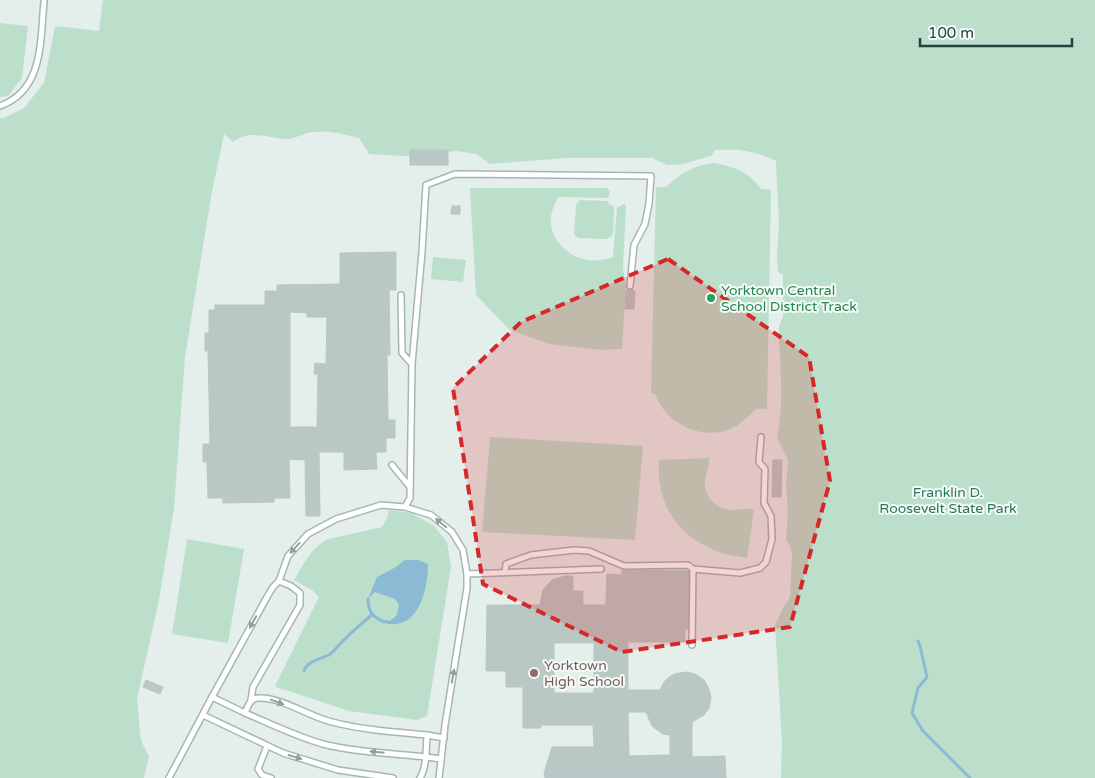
<svg xmlns="http://www.w3.org/2000/svg" width="1095" height="778" viewBox="0 0 1095 778" font-family="'Varela Round',sans-serif">
	<style>
		.green { fill: #bcdfcc }
		.water { fill: #8abad4 }
		.lines { fill: none; stroke-linecap: round; stroke-linejoin: round }
		.stream { stroke: #8abad4; stroke-width: 3 }
		.building { fill: #b9c8c5; stroke: #b6c7c4; fill-rule: evenodd }
		.service-casing { stroke: #a6b6b4; stroke-width: 8 }
		.service { stroke: #fff; stroke-width: 5 }
		.oneway { fill: #90a09e }
		.marked { fill: #d62828; fill-opacity: 0.2; stroke: #d62828; stroke-width: 4; stroke-dasharray: 10 6; stroke-linejoin: round }
		.leisure-dot { fill: #2e9e5b; stroke: #f4faf8; stroke-width: 2 }
		.education-dot { fill: #8d6e63; stroke: #f4faf8; stroke-width: 2 }
		.labels { text-anchor: middle; stroke-width: 4; stroke-linejoin: round; paint-order: stroke }
		.leisure-label { font-size: 14px; fill: #27864d; stroke: #f4faf8; text-anchor: start }
		.park-label { font-size: 14px; fill: #2b7858; stroke: #f4faf8 }
		.education-label { font-size: 14px; fill: #785e54; stroke: #f4faf8; text-anchor: start }
	</style>
	<rect width="100%" height="100%" fill="#e4eeeb"/>
	<g class="green">
		<path d="M103,0H1095V778H781L782,742L775,625L783,608L790,597L792,554L790,546L786,540L788,511L786,485L788,460L777,437C785,402 779,363 779,327L783,316V275L778,272L777,258L779,222L776,161C757,151 737,148 715,150L711,156L683,164L667,165L652,158H566L490,164L477,154L456,151L403,156L369,154L359,138C344,134 327,130 312,132C304,133 295,139 286,139C268,138 249,129 233,142L224,134L211,197L185,357L174,508L159,600L137,699L141,741L149,756L144,778H0V118H4L24,108L44,83L55,26L99,31Z"/>
		<polygon points="0,23 28,26 22,78 8,96 0,97"/>
		<path d="M713,163C732,166 750,172 761,189L771,190L767,409H756C748,417 739,426 728,430C698,440 665,422 655,394L651,393L656,187H666C680,173 693,166 713,163Z"/>
		<path d="M470,188H607L610,191L608,198L559,197C533,234 574,272 613,257L617,208L624,204L626,206L623,268L626,285L622,349L601,350L549,344L510,330L476,295Z"/>
		<polygon points="580,200 608,201 609,204 614,207 613,235 607,239 578,238 574,234 576,205"/>
		<polygon points="433,257 466,260 463,282 431,279"/>
		<polygon points="490,437 643,446 635,540 482,532"/>
		<path d="M709,458C710,468 704,475 705,485C706,499 718,509 731,510C740,510 745,507 754,510L747,558C692,552 655,516 659,460Z"/>
		<path d="M389,510L411,513L434,526L447,542L451,567L427,716L417,720L349,711L276,687V684L319,597L312,590L294,580C303,566 312,545 329,539L382,527L388,516Z"/>
		<polygon points="187,539 244,549 228,643 172,634"/>
	</g>
	<path class="water" d="M405,560H418L428,564C428,590 418,632 384,623L385,620L390,621L397,615L399,605L395,599L375,592L368,599L377,577L396,567Z"/>
	<g class="lines">
		<g class="stream">
			<path d="M368,599C368,612 373,617 384,622"/>
			<polyline points="918,641 920,646 927,677 918,688 912,713 923,731 970,778"/>
			<path d="M304,671C307,661 320,659 329,655C335,651 340,643 346,638C354,630 362,623 372,615"/>
		</g>
	</g>
	<g class="building">
		<rect x="410" y="150" width="38" height="15"/>
		<polygon points="452,206 460,206 460,214 451,214"/>
		<path d="M396,252V290H389L390,355H387L388,420H395V438H386V452H376L377,469L344,470V452H319L320,516H306L305,460L289,459L290,498H274V502L223,503V498H208L207,462H203V444H210L208,351H205V333H209V310H215V305H265V291H277V285L340,284V253ZM290,312L307,313V317H327L326,364L315,363L314,374H318L317,427H290Z"/>
		<polygon points="626,290 635,291 634,309 625,309"/>
		<polygon points="773,460 782,460 781,497 772,497"/>
		<path d="M622,570L689,571L688,629H685V642H628V690H660L664,682L669,677L675,674L686,672L695,674L704,680L709,689L711,698L709,708L704,715L692,722V757L725,756L726,778H545L544,773L552,747H594L593,725H541V728H523V687H506V671H486L487,605H540L543,590L552,580L565,576H573V591H583V605H606L607,574L622,575ZM554,643H594V693H554ZM628,712H646L652,726L663,734L670,735V755L629,756Z"/>
		<polygon points="146,680 163,687 160,694 143,687"/>
	</g>
	<g class="lines">
		<g class="service-casing">
			<g id="service">
				<path d="M0,106C44,90 40,41 44,2"/>
				<polyline points="401,295 402,353 412,364"/>
				<polyline points="392,465 410,487"/>
				<polyline points="405,507 410,498 412,364 422,252 426,185 455,174 651,176 649,204 645,224 634,245 630,286"/>
				<polyline points="505,572 506,564 531,555 574,550 589,551 624,566 688,565 693,569 740,573 760,568 766,562 772,539 771,516 764,503 765,469 759,462 761,437"/>
				<polyline points="467,574 601,569"/>
				<polyline points="692,645 693,569"/>
				<polyline points="212,697 267,597 273,587 279,581 288,556 308,534 336,519 381,505 405,507 431,515 452,532 463,550 467,574 467,588 445,725 439,778"/>
				<polyline points="251,700 253,687 300,605 300,593 291,586 279,581"/>
				<polyline points="203,715 283,753 338,770 393,778"/>
				<polyline points="427,735 444,738"/>
				<polyline points="267,746 258,769 262,775 271,778"/>
				<polyline points="169,778 212,697 245,713"/>
				<path d="M420,778C427,767 426,748 427,735C395,732 363,730 332,722C310,717 281,697 259,698C250,698 248,706 245,713C269,723 301,739 327,745C364,754 403,753 441,759"/>
			</g>
		</g>
		<use href="#service" class="service"/>
	</g>
	<defs><path id="oneway-solid" d="M-6-.8H1V-3.2L6.5 0L1 3.2V.8H-6Z" transform="scale(1.25)"/></defs>
	<g class="oneway">
		<use href="#oneway-solid" transform="translate(441 523) rotate(-141)"/>
		<use href="#oneway-solid" transform="translate(295 548) rotate(132)"/>
		<use href="#oneway-solid" transform="translate(253 622) rotate(119)"/>
		<use href="#oneway-solid" transform="translate(453 676) rotate(-80)"/>
		<use href="#oneway-solid" transform="translate(277 702) rotate(20)"/>
		<use href="#oneway-solid" transform="translate(377 752) rotate(-175)"/>
		<use href="#oneway-solid" transform="translate(295 757) rotate(17)"/>
	</g>
	<path class="marked" d="M668,259L809,357L830,481L790,627L622,652L483,584L453,388L521,322Z"/>
	<circle class="leisure-dot" cx="711" cy="298" r="5"/>
	<circle class="education-dot" cx="534" cy="673" r="5"/>
	<g class="labels">
		<g class="leisure-label">
			<text x="721" y="295">Yorktown Central<tspan x="721" dy="16">School District Track</tspan></text>
		</g>
		<g class="park-label">
			<text x="948" y="497">Franklin D.<tspan x="948" dy="16">Roosevelt State Park</tspan></text>
		</g>
		<g class="education-label">
			<text x="544" y="670">Yorktown<tspan x="544" dy="16">High School</tspan></text>
		</g>
	</g>
	<path d="M920 38v8h152v-8" fill="none" stroke="#22403e" stroke-width="2.5"/>
	<text x="928" y="38" font-size="15" fill="#22403e" stroke="#f4faf8" stroke-width="4" paint-order="stroke">100 m</text>
</svg>
